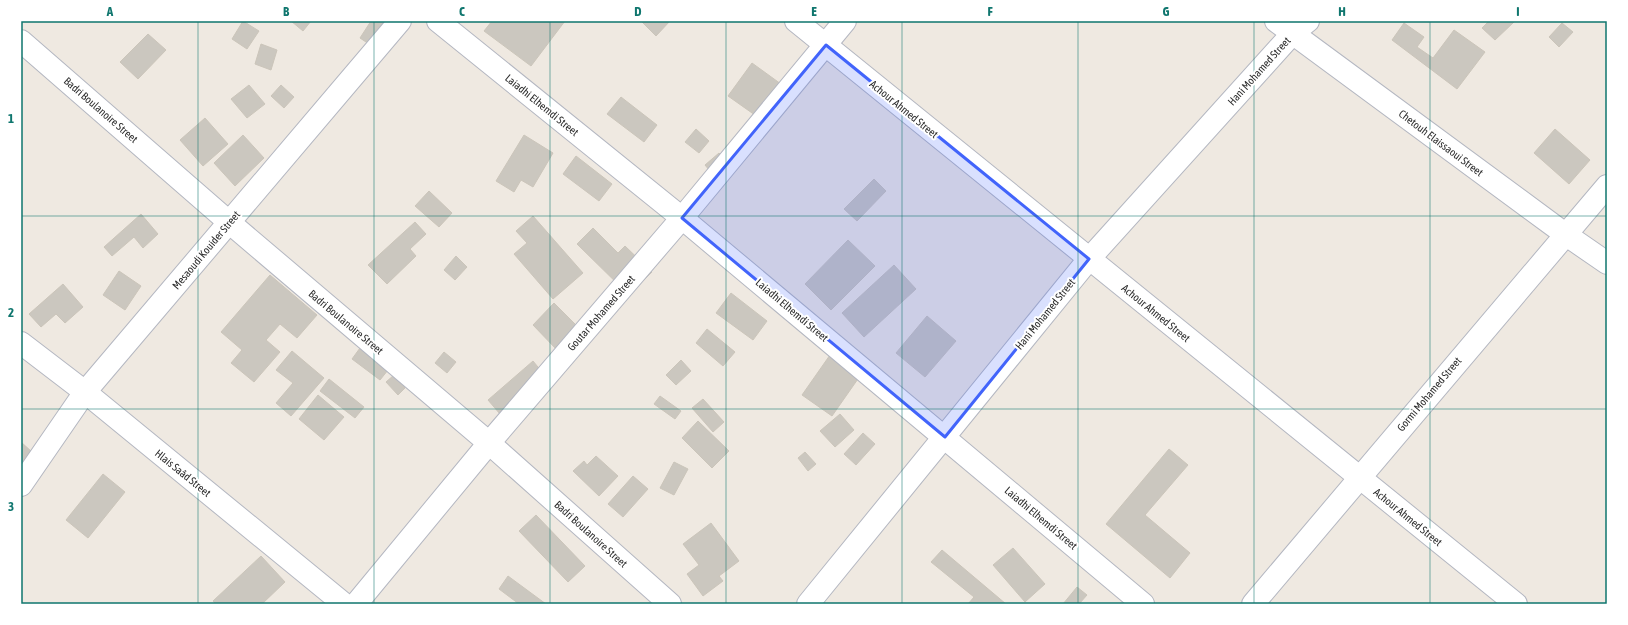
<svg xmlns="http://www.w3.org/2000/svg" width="1628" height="625" viewBox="0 0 1628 625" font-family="'Asap Condensed',sans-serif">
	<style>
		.building { fill: #cbc7bf; stroke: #cbc5ba }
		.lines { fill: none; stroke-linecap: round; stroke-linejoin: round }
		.minor-casing { stroke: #b4b7c1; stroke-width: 24 }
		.minor { stroke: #fff; stroke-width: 22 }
		.marked { fill: #4264fb; fill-opacity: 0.2; stroke: #4264fb; stroke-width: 3; stroke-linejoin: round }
		.grid { fill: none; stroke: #0f766e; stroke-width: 1; stroke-opacity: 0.55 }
		.labels { text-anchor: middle; stroke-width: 4; stroke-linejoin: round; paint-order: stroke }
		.street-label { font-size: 11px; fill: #2e2e2e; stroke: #fff }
		.neatline { fill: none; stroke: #0f766e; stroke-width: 1.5 }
		.grid-label { font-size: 13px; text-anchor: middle; font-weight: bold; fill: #0f766e }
	</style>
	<rect width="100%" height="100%" fill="#efe9e1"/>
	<g class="building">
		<polygon points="243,21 259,31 247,49 232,39"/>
		<polygon points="291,21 311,21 303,31"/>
		<polygon points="371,21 381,21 389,26 375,48 360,38"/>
		<polygon points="492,21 565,21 531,66 484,31"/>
		<polygon points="641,21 670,21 656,36"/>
		<polygon points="1489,21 1513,21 1514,22 1495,40 1482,28"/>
		<polygon points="1404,23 1424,37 1417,47 1433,58 1454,30 1485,52 1457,89 1392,40"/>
		<polygon points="1562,23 1573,32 1559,47 1549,37"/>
		<polygon points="148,34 166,50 138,79 120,62"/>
		<polygon points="261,44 277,50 271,70 255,64"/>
		<polygon points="752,63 792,92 769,125 728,96"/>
		<polygon points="249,85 265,104 247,118 231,99"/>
		<polygon points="281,85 294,97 284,108 271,96"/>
		<polygon points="621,97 657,125 644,142 607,114"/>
		<polygon points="205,118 228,144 203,166 180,140"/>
		<polygon points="696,129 709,141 699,153 685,142"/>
		<polygon points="1555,129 1590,160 1569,184 1534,153"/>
		<polygon points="243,135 264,158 235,186 214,163"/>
		<polygon points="524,135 553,153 533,187 521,180 514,192 496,181"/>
		<polygon points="719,153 728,163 714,176 705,165"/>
		<polygon points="576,156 612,184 599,201 563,174"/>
		<polygon points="874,179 886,191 857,221 844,209"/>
		<polygon points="429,191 452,213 439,227 415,206"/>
		<polygon points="141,214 158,234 143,248 134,237 112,256 104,247"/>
		<polygon points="533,216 583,273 553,299 514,254 527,243 516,231"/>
		<polygon points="415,222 426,234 410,249 416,256 387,284 368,265"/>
		<polygon points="593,228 618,253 625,246 652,272 629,295 577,244"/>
		<polygon points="848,240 875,266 831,310 805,284"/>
		<polygon points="456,256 467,267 455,280 444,270"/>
		<polygon points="894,265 916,289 864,337 842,313"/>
		<polygon points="119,271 141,286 125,310 103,295"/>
		<polygon points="270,275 317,315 297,338 280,324 266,340 280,352 254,382 231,363 242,350 221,332"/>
		<polygon points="63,284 83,307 65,323 56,314 41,327 29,314"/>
		<polygon points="731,293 767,321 753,340 716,313"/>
		<polygon points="554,303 580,329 558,351 533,325"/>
		<polygon points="927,316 956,341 925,377 896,353"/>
		<polygon points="707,329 735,352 723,366 696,343"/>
		<polygon points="360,348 388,370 380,380 352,359"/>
		<polygon points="292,351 324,378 291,416 276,403 293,383 276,370"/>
		<polygon points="444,352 456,362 447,373 435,363"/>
		<polygon points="830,355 860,376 832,416 802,395"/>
		<polygon points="681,360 691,371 676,385 666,375"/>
		<polygon points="533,361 551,383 506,421 488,400"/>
		<polygon points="394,375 405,388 398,395 386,382"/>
		<polygon points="329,379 364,407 355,418 320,391"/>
		<polygon points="318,395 344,417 324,440 299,419"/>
		<polygon points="660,396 681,411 675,419 654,404"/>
		<polygon points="703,399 724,422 713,432 692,408"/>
		<polygon points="840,414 854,430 835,447 820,431"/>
		<polygon points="698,421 729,451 712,468 682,438"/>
		<polygon points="863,433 875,444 856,465 844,454"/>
		<polygon points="21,442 32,452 21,464"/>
		<polygon points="1169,449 1188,465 1145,515 1190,553 1170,578 1106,524"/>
		<polygon points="805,452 816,464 808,471 798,458"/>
		<polygon points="596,456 618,476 599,496 573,471 584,461 587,465"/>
		<polygon points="674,462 688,469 674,495 660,488"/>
		<polygon points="103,474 125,492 88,538 66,520"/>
		<polygon points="633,476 648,489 623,517 608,504"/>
		<polygon points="536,515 585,566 568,582 519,531"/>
		<polygon points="711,523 739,561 719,576 723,581 703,596 687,574 699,565 683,544"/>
		<polygon points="1013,548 1045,584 1025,602 993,565"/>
		<polygon points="942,550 1006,604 968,604 974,597 931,562"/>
		<polygon points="261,556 285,582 262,604 216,604 213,601"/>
		<polygon points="508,576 546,604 519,604 499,589"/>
		<polygon points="1077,587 1087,595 1079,604 1063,604"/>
	</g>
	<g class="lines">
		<g class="minor-casing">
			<g id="minor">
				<polyline points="438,21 682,218 1143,604"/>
				<polyline points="796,21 1516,604"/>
				<polyline points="1276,21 1565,234 1607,263"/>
				<polyline points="21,41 230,223 489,443 670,604"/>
				<polyline points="21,343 85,392 344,604"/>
				<polyline points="21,485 85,392 400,21"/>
				<polyline points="356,604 489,443 682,218 845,21"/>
				<polyline points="808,604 1089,259 1293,33 1308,21"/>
				<polyline points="1253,604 1607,186"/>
			</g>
		</g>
		<use href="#minor" class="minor"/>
	</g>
	<path class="marked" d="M826,45L1089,259L945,437L682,218Z"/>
	<path class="grid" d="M198,21V604M374,21V604M550,21V604M726,21V604M902,21V604M1078,21V604M1254,21V604M1430,21V604M21,216H1607M21,409H1607"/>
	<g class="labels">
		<g class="street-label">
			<text transform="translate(1259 71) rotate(-48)" y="4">Hani Mohamed Street</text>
			<text transform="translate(542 105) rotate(39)" y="4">Laiadhi Elhemdi Street</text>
			<text transform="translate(904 109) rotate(39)" y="4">Achour Ahmed Street</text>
			<text transform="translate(101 110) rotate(41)" y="4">Badri Boulanoire Street</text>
			<text transform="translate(1441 143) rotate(37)" y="4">Chetouh Elaissaoui Street</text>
			<text transform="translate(206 250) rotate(-50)" y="4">Mesaoudi Kouider Street</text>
			<text transform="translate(792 310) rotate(40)" y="4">Laiadhi Elhemdi Street</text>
			<text transform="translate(601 313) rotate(-49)" y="4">Goutar Mohamed Street</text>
			<text transform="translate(1156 313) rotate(39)" y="4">Achour Ahmed Street</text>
			<text transform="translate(1045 314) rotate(-51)" y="4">Hani Mohamed Street</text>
			<text transform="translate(346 322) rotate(40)" y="4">Badri Boulanoire Street</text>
			<text transform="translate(1429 394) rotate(-50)" y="4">Gormi Mohamed Street</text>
			<text transform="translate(183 473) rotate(39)" y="4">Hlais Saâd Street</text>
			<text transform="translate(1408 517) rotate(39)" y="4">Achour Ahmed Street</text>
			<text transform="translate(1041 518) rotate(40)" y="4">Laiadhi Elhemdi Street</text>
			<text transform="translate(591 534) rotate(42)" y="4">Badri Boulanoire Street</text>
		</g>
	</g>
	<rect width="1628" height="625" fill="none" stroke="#ffffff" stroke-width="44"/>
	<rect x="22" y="22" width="1584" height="581" class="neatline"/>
	<g class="grid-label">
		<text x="110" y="16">A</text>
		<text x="286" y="16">B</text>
		<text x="462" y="16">C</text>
		<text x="638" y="16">D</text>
		<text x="814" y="16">E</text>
		<text x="990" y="16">F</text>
		<text x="1166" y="16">G</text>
		<text x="1342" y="16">H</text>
		<text x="1518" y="16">I</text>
		<text x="11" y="123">1</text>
		<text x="11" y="317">2</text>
		<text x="11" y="511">3</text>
	</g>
</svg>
